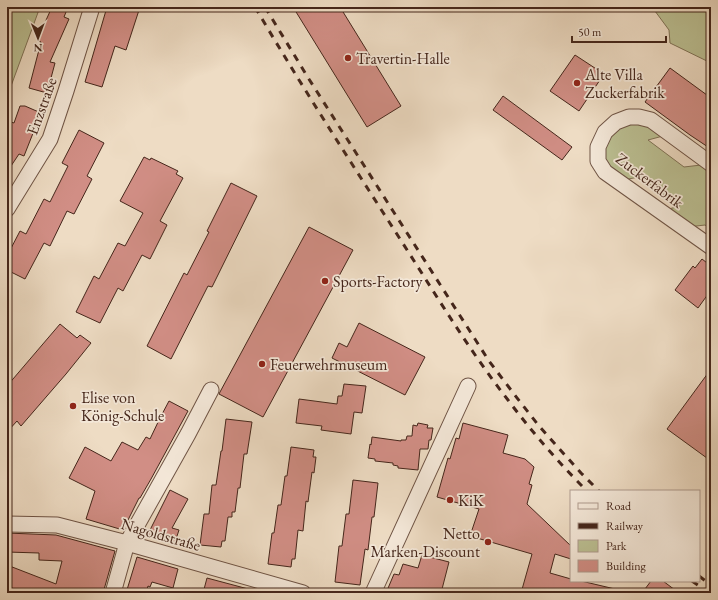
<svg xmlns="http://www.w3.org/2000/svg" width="718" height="600" viewBox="0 0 718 600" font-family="'EB Garamond',serif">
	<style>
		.green { fill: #bbbf92; stroke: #807256 }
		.building { fill: #d18e85; stroke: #45261b }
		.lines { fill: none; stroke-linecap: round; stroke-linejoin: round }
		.minor-casing { stroke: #6f5445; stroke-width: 17 }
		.minor { stroke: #f4e8d9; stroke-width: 15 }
		.rail { stroke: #45261b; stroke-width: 3; stroke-dasharray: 7 7; stroke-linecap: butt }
		.poi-dot { fill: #8f2418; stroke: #f4e8d9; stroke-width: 1.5 }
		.labels { text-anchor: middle; stroke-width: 3.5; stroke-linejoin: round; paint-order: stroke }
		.poi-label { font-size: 16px; fill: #45261b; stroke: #f4e8d9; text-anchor: start }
		.street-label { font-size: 16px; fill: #45261b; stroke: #f4e8d9 }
	</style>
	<rect width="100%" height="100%" fill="#eedcc4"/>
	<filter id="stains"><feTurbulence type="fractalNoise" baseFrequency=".005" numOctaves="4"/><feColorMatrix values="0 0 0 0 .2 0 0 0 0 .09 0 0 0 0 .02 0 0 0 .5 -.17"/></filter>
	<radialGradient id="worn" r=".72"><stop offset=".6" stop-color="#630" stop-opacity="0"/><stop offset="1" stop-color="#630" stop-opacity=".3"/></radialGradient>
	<g class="green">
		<polygon points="7,7 40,7 7,97"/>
		<polygon points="652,7 711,7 711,63 670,43 669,30"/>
		<polygon points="644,123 663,136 648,140 684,167 701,165 711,171 711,229 705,225 688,227 665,210 680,206 639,177 623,180 611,172 605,160 605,148 611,137 620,126"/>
	</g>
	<g class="building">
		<polygon points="52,7 68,7 64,17 69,19 50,62 55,63 47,93 29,88 41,42 37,40"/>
		<polygon points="107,7 140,7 126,50 115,46 102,87 85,82"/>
		<polygon points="293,7 340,7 401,106 367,127"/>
		<polygon points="575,55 604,74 579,111 550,91"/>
		<polygon points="670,68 711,98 711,149 690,135 645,102"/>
		<polygon points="503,96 572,147 562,160 493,110"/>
		<polygon points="20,106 25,106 41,113 24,156 19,154 7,172 7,131 11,122 14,123"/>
		<polygon points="79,130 104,143 87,176 92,179 74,214 67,211 50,246 44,243 25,279 7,270 7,256 20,231 26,234 44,199 50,202 68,166 62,163"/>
		<polygon points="144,157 150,160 151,158 178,171 176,174 183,178 160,221 167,225 150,259 142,255 123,291 118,288 100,323 76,312 94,276 99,279 118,243 125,246 143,213 120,201"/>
		<polygon points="231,183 257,196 212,287 208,286 171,359 147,346 184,273 187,275 209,232 207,231"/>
		<polygon points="309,227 353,250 263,417 219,394 220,392"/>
		<polygon points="702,259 711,266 711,290 698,308 675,290 693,266 695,268"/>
		<polygon points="359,323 425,357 405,395 332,358 339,343 347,347"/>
		<polygon points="60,324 77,338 80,335 91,343 66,374 21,426 17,421 7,432 7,386"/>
		<polygon points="711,369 711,461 667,429"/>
		<polygon points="344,384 366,386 362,413 354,412 351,434 321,430 322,426 296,423 299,399 337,404 338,396 342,396"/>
		<polygon points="169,401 188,411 151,479 140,498 139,498 123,530 86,519 95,491 69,478 85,447 111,461 122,442 138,450 146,437 150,439 160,418"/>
		<polygon points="226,419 252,422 247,454 244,454 240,488 238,488 235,512 232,512 232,517 228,517 225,541 222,541 221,547 200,545 204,514 209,514 212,485 216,485 221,451 222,451"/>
		<polygon points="418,423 428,425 427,428 433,428 431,440 429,440 428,449 420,449 418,470 398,468 398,466 393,465 393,463 375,461 375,459 368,458 370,444 371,445 372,437 401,441 401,440 406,440 407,436 412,436 413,425 417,426"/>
		<polygon points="463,423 508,435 503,453 525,459 534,467 529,484 532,485 527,504 571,546 571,559 555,554 550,573 571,579 571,581 581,581 615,589 614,593 521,593 532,554 470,536 479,509 437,497 448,458 450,459 456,438 459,439"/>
		<polygon points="291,447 314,450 313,457 316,457 314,473 312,472 308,502 306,501 303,531 298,530 295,559 292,559 291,567 268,564 272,533 274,533 278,505 281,505 285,476 287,476"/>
		<polygon points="353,480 378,483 374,517 372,517 368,550 365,549 360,585 335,582 339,546 342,546 346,514 349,514"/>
		<polygon points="170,490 188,499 172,528 179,530 175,542 163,539 162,541 148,534"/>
		<polygon points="7,533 56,535 115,551 103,593 24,593 7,586 7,565 56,584 62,561 39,560 39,553 7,552"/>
		<polygon points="422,555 449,562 441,593 386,593 394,574 399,575 403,564 418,568"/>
		<polygon points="137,557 178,569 173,588 152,582 150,587 148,586 146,593 126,593"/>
		<polygon points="207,578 252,590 251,593 203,593"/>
		<polygon points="651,581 663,581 679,593 642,593"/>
	</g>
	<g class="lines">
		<g class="minor-casing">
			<g id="minor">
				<polyline points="711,164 651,120 639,117 629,117 616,122 605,132 598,147 598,161 605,172 711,247"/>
				<polyline points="7,209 50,139 66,91 92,7"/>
				<polyline points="7,524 57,525 127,543 303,593"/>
				<polyline points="113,593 127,543 188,434 211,390"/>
				<polyline points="373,593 468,386"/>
			</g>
		</g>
		<use href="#minor" class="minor"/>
		<g class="rail">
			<path d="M255,7C302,87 352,164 402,242C436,295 469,350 508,400C532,432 559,463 587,491"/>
			<polyline points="265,7 307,76 393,211 489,361 514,394 539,426 581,473 599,491"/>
			<polyline points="699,576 711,585"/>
			<polyline points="692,581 709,593"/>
		</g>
	</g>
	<g class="poi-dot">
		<circle cx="348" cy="58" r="4"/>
		<circle cx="577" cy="83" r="4"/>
		<circle cx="325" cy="281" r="4"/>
		<circle cx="262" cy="364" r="4"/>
		<circle cx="73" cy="406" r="4"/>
		<circle cx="450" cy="500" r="4"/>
		<circle cx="488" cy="542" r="4"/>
	</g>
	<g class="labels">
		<g class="poi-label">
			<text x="356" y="64">Travertin-Halle</text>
			<text x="585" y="80">Alte Villa<tspan x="585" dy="18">Zuckerfabrik</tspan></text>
			<text x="333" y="287">Sports-Factory</text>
			<text x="270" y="370">Feuerwehrmuseum</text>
			<text x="81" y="403">Elise von<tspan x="81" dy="18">König-Schule</tspan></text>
			<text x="458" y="506">KiK</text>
			<text x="480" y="539" text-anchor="end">Netto<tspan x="480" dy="18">Marken-Discount</tspan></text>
		</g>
		<g class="street-label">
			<text transform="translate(41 106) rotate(-70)" y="6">Enzstraße</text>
			<text transform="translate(650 180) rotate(37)" y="6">Zuckerfabrik</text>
			<text transform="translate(161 534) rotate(16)" y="6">Nagoldstraße</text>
		</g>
	</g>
	<rect width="718" height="600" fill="none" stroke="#eedcc4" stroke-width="24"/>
	<rect x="8" y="8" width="702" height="584" fill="none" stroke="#45261b" stroke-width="2"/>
	<rect x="12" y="12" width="694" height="576" fill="none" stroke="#45261b"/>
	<rect x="570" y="490" width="130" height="92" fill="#f4e8d9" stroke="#ae9a8d"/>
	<rect x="578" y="503" width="20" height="6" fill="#f4e8d9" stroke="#ae9a8d"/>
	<text x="606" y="510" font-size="12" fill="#45261b">Road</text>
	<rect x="578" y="523" width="20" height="6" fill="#45261b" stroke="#ae9a8d"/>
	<text x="606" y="530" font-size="12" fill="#45261b">Railway</text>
	<rect x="578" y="540" width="20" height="12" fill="#bbbf92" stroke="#ae9a8d"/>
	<text x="606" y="550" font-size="12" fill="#45261b">Park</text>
	<rect x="578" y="560" width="20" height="12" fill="#d18e85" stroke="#ae9a8d"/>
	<text x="606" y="570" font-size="12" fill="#45261b">Building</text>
	<g transform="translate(38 38) rotate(179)" stroke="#f4e8d9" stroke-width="3" paint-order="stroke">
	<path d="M0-3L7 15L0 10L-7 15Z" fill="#45261b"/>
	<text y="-6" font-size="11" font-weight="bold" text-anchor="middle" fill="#45261b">N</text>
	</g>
	<path d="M572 36v6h94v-6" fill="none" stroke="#45261b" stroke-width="2"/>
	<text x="578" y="36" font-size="12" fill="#45261b" stroke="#f4e8d9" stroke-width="3" paint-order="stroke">50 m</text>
	<rect width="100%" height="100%" filter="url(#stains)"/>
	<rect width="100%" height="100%" fill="url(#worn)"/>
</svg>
